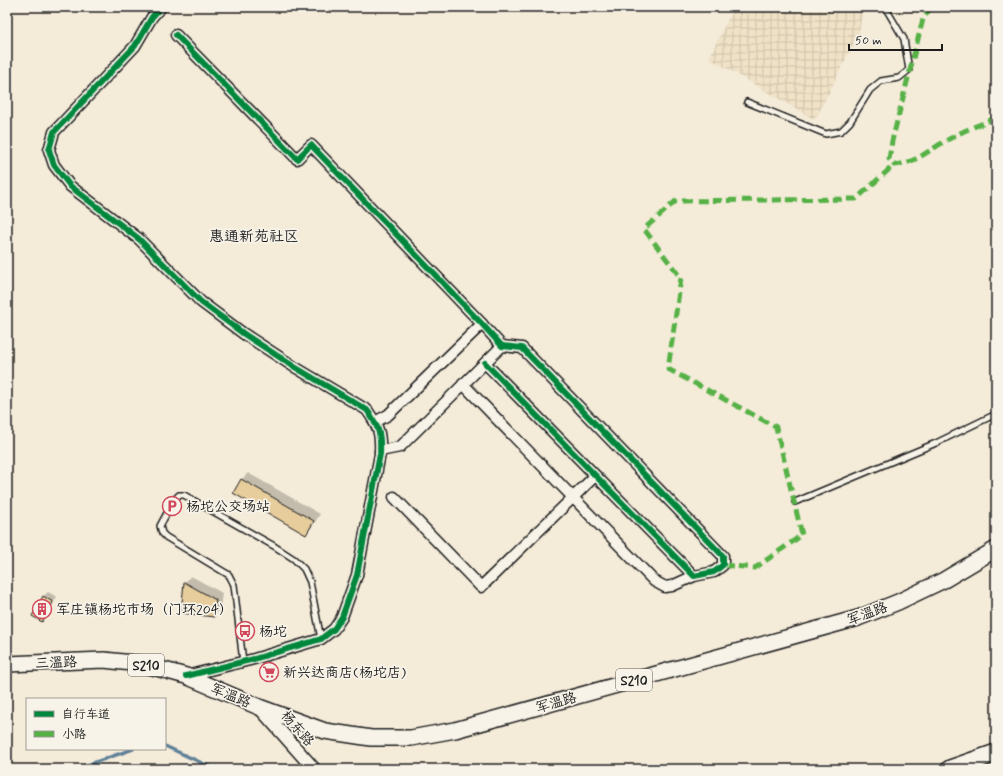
<svg xmlns="http://www.w3.org/2000/svg" width="1003" height="776" viewBox="0 0 1003 776" font-family="Mynerve,'LXGW WenKai TC',sans-serif">
	<style>
		.industrial { fill: url(#industrial-grid) }
		.shadow { fill: #0003 }
		.lines { fill: none; stroke-linecap: round; stroke-linejoin: round }
		.stream { stroke: #608198; stroke-width: 3.5 }
		.building { fill: #e7cd9c; stroke: #1c1c1c }
		.service-casing { stroke: #1c1c1c; stroke-width: 8 }
		.minor-casing { stroke: #1c1c1c; stroke-width: 13 }
		.tertiary-casing { stroke: #1c1c1c; stroke-width: 15 }
		.primary-casing { stroke: #1c1c1c; stroke-width: 18 }
		.motorway-casing { stroke: #1c1c1c; stroke-width: 20 }
		.service { stroke: #f7f3e8; stroke-width: 5 }
		.minor { stroke: #f7f3e8; stroke-width: 10 }
		.tertiary { stroke: #f7f3e8; stroke-width: 12 }
		.primary { stroke: #f7f3e8; stroke-width: 15 }
		.motorway { stroke: #f7f3e8; stroke-width: 17 }
		.quiet { stroke: #55b145; stroke-width: 5; stroke-dasharray: 10 5; stroke-linecap: butt }
		.cycleway-casing { stroke: #f7f3e8; stroke-width: 8 }
		.cycleway { stroke: #00873e; stroke-width: 6 }
		.labels { text-anchor: middle; stroke-width: 3.5; stroke-linejoin: round; paint-order: stroke }
		.shield { fill: #f7f3e8; stroke: #5e5c59; stroke-width: 1 }
		.shield-label { font-size: 13px; font-weight: bold; fill: #1c1c1c }
		.poi-label { font-size: 14px; fill: #1c1c1c; stroke: #f7f3e8; text-anchor: start }
		.street-label { font-size: 14px; fill: #1c1c1c; stroke: #f7f3e8 }
		.neighbourhood-label { font-size: 15px; fill: #1c1c1c; stroke: #f7f3e8 }
	</style>
	<defs>
		<pattern id="industrial-grid" width="8" height="8" patternUnits="userSpaceOnUse"><rect width="8" height="8" fill="#f0e2c7"/><path d="M0 4h8M4 0v8" fill="none" stroke="#cdc1aa"/></pattern>
	</defs>
	<rect width="100%" height="100%" fill="#f4ebd9"/>
	<filter id="ink" filterUnits="userSpaceOnUse"><feTurbulence type="fractalNoise" baseFrequency=".025" numOctaves="2"/><feDisplacementMap in="SourceGraphic" scale="8" xChannelSelector="R" yChannelSelector="G"/><feConvolveMatrix kernelMatrix="1 2 1 2 8 2 1 2 1" color-interpolation-filters="sRGB"/></filter>
	<g filter="url(#ink)">
		<polygon class="industrial" points="734,7 863,7 859,33 815,120 709,58"/>
		<g class="shadow">
			<polygon points="248,473 320,514 312,527 306,533 241,480"/>
			<polygon points="191,576 222,593 220,609 214,616 182,612 185,582"/>
			<polygon points="48,592 57,597 46,616 42,620 33,616 44,596"/>
		</g>
		<g class="lines">
			<g class="stream">
				<polyline points="165,746 215,769"/>
				<polyline points="7,769 8,769"/>
				<polyline points="76,769 133,749"/>
			</g>
		</g>
		<g class="building">
			<polygon points="241,479 314,521 306,535 233,493"/>
			<polygon points="184,582 216,600 214,617 181,613"/>
			<polygon points="43,596 53,602 42,622 32,616"/>
		</g>
		<g class="lines">
			<g class="service-casing">
				<g id="service">
					<polyline points="747,102 826,134 841,131 850,122 870,90 881,81 899,78 909,70 904,39 885,7"/>
					<polyline points="795,502 936,443 996,414"/>
					<polyline points="243,662 234,585 229,575 166,537 162,533 160,526 174,500 179,495 184,495 274,546 294,559 304,569 310,582 321,639"/>
				</g>
			</g>
			<g class="minor-casing">
				<g id="minor">
					<path d="M161,7L152,17L135,46L54,132L49,150L54,165L70,186L139,239L201,302L244,334L293,366L367,410C379,427 381,434 380,454L357,575L342,617L334,629L321,639L254,659L186,676"/>
					<polyline points="176,35 297,159 311,145 482,324 502,346 522,348 723,556 723,565 714,572 694,576 485,363"/>
					<polyline points="463,384 654,581 665,587 672,586 694,576"/>
					<polyline points="375,422 388,415 482,324"/>
					<polyline points="380,451 400,447 502,346"/>
					<polyline points="394,497 481,587 595,476"/>
				</g>
			</g>
			<g class="tertiary-casing">
				<polyline id="tertiary" points="259,707 314,769"/>
			</g>
			<g class="primary-casing">
				<polyline id="primary" points="7,664 104,660 142,664 186,676 259,707 325,731 371,738 411,738 455,730 858,618 898,602 944,580 996,549"/>
			</g>
			<g class="motorway-casing">
				<polyline id="motorway" points="950,769 996,753"/>
			</g>
			<use href="#service" class="service"/>
			<use href="#minor" class="minor"/>
			<use href="#tertiary" class="tertiary"/>
			<use href="#primary" class="primary"/>
			<use href="#motorway" class="motorway"/>
			<g class="quiet">
				<path d="M931,7L923,19L892,141L889,159L894,165C918,163 932,147 953,137C966,129 982,124 996,118"/>
				<polyline points="723,565 755,568 802,535 776,427 668,369 681,278 644,229 676,201 856,199 894,165"/>
			</g>
			<g class="cycleway-casing">
				<g id="cycleway">
					<path d="M161,7L152,17L135,46L54,132L49,150L54,165L70,186L139,239L201,302L244,334L293,366L367,410C379,427 381,434 380,454L357,575L342,617L334,629L321,639L254,659L186,676"/>
					<polyline points="176,35 297,159 311,145 482,324 502,346 522,348 723,556 723,565 714,572 694,576 485,363"/>
				</g>
			</g>
			<use href="#cycleway" class="cycleway"/>
		</g>
	</g>
	<defs>
		<g id="parking-ring" transform="scale(1)"><circle r="9.5" fill="#f7f3e8" stroke="#d1495b" stroke-width="1.5"/><path d="M-3.5-5.5H1a3.5 3.5 0 0 1 0 7H-1V5.5H-3.5ZM-1-3.4V-.6H.8a1.4 1.4 0 0 0 0-2.8Z" fill="#d1495b"/></g>
		<g id="building-ring" transform="scale(1)"><circle r="9.5" fill="#f7f3e8" stroke="#d1495b" stroke-width="1.5"/><path d="M-4-6H4V6H1V3H-1V6H-4ZM-2.5-4.3h1.7v1.8h-1.7ZM.8-4.3h1.7v1.8H.8ZM-2.5-1h1.7V.8h-1.7ZM.8-1h1.7V.8H.8Z" fill="#d1495b"/></g>
		<g id="bus-ring" transform="scale(1)"><circle r="9.5" fill="#f7f3e8" stroke="#d1495b" stroke-width="1.5"/><path d="M-5-6H5V4H4V6H2V4H-2V6H-4V4H-5ZM-3.5-4V0h7V-4ZM-3.5 1.2v1.5H-2V1.2ZM2 1.2v1.5H3.5V1.2Z" fill="#d1495b"/></g>
		<g id="supermarket-ring" transform="scale(1)"><circle r="9.5" fill="#f7f3e8" stroke="#d1495b" stroke-width="1.5"/><path d="M-6-5.5h2.5l.6 2H6L4.5 2H-2.5L-4.4-4H-6ZM-1.5 3.2a1.3 1.3 0 1 0 .1 0ZM3 3.2a1.3 1.3 0 1 0 .1 0Z" fill="#d1495b"/></g>
	</defs>
	<g fill-rule="evenodd">
		<use href="#parking-ring" x="172" y="506"/>
		<use href="#building-ring" x="42" y="609"/>
		<use href="#bus-ring" x="245" y="631"/>
		<use href="#supermarket-ring" x="269" y="672"/>
	</g>
	<g class="labels">
		<g class="shield">
			<rect x="128" y="654" width="36" height="22" rx="3"/>
			<rect x="616" y="669" width="36" height="22" rx="3"/>
		</g>
		<g class="shield-label">
			<text x="146" y="670">S210</text>
			<text x="634" y="685">S210</text>
		</g>
		<g class="poi-label">
			<text x="186" y="511">杨坨公交场站</text>
			<text x="56" y="614">军庄镇杨坨市场（门环204）</text>
			<text x="259" y="636">杨坨</text>
			<text x="283" y="677">新兴达商店(杨坨店)</text>
		</g>
		<g class="street-label">
			<text transform="translate(867 613) rotate(-20)" y="5">军温路</text>
			<text transform="translate(56 662) rotate(-2)" y="5">三温路</text>
			<text transform="translate(231 695) rotate(22)" y="5">军温路</text>
			<text transform="translate(556 702) rotate(-16)" y="5">军温路</text>
			<text transform="translate(298 728) rotate(49)" y="5">杨东路</text>
		</g>
		<g class="neighbourhood-label">
			<text x="254" y="241">惠通新苑社区</text>
		</g>
	</g>
	<rect width="1003" height="776" fill="none" stroke="#f7f3e8" stroke-width="24"/>
	<rect x="12" y="12" width="979" height="752" fill="none" stroke="#1c1c1c" stroke-width="1.5" filter="url(#ink)"/>
	<rect x="26" y="698" width="140" height="52" fill="#f7f3e8" stroke="#9f9d96"/>
	<rect x="34" y="711" width="20" height="6" fill="#00873e" stroke="#9f9d96"/>
	<text x="62" y="718" font-size="12" fill="#1c1c1c">自行车道</text>
	<rect x="34" y="731" width="20" height="6" fill="#55b145" stroke="#9f9d96"/>
	<text x="62" y="738" font-size="12" fill="#1c1c1c">小路</text>
	<path d="M849 44v6h93v-6" fill="none" stroke="#1c1c1c" stroke-width="2"/>
	<text x="855" y="44" font-size="12" fill="#1c1c1c" stroke="#f7f3e8" stroke-width="3" paint-order="stroke">50 m</text>
</svg>
